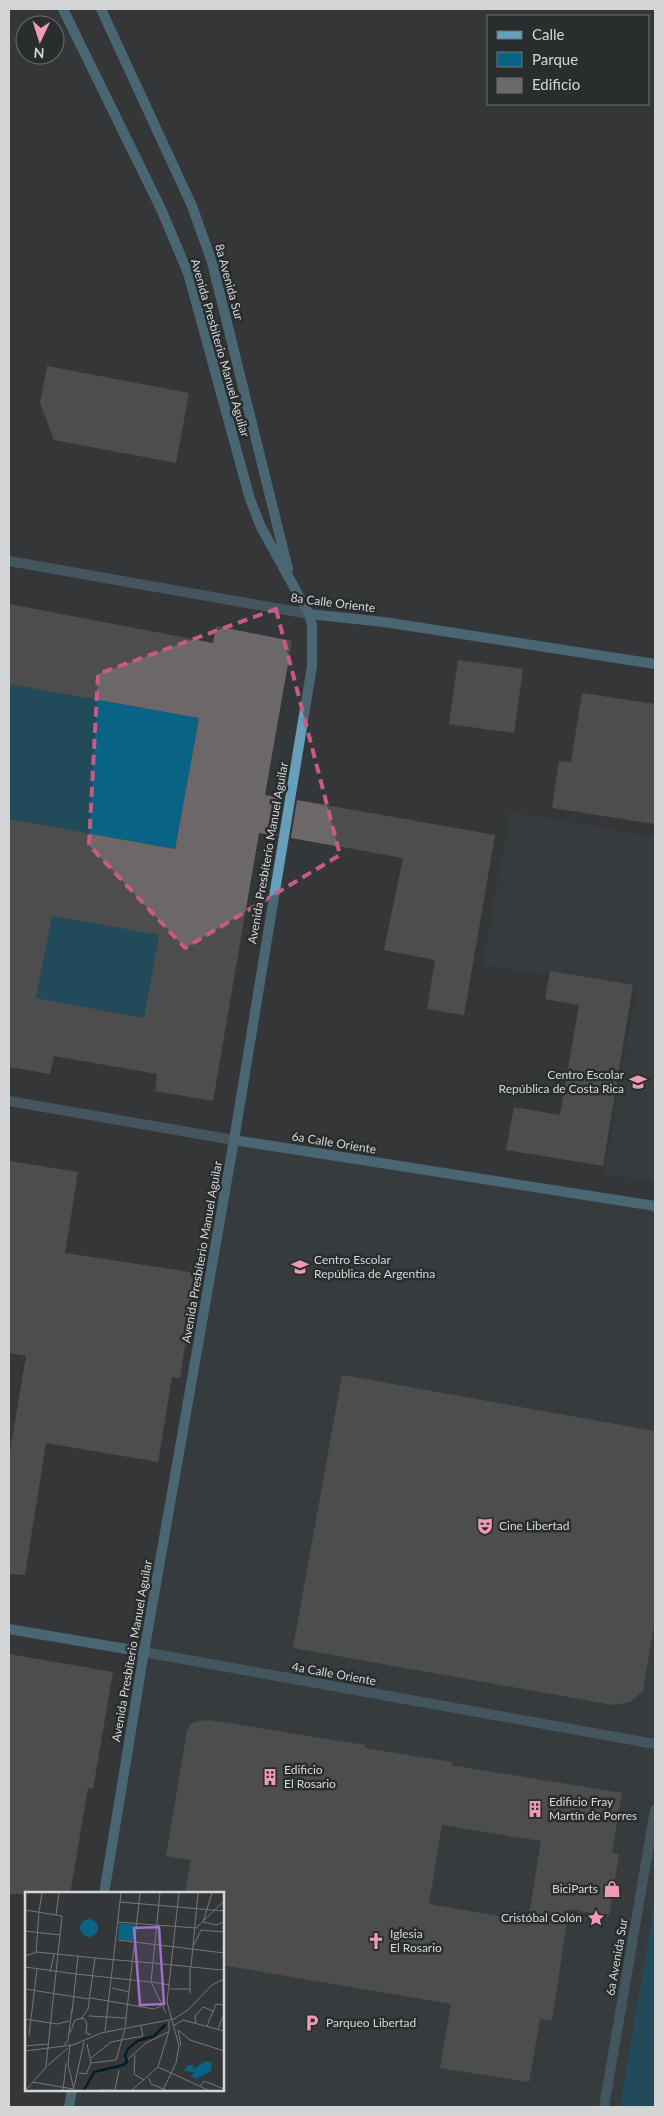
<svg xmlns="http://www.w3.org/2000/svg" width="664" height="2116" viewBox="0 0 664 2116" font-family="Lato,sans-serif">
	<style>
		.built { fill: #384146 }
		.green { fill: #096384 }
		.building { fill: #6c6869; fill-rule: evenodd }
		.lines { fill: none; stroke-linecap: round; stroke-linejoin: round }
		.street { stroke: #587a8b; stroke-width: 10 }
		.secondary { stroke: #679fbb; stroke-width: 10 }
		.marked { fill: none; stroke: #c85a86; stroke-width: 4; stroke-dasharray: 10 6; stroke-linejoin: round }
		.labels { text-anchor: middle; stroke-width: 5; stroke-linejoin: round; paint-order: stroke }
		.street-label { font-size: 12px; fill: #d3d5d6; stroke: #2a2d2e }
		.poi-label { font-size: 12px; fill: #d3d5d6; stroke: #2a2d2e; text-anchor: start }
		.inset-river { fill: none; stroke: #011d2a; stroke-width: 2.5 }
		.inset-road { fill: none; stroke: #747678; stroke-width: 1 }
		.view { fill: #9e70c8; fill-opacity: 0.15; stroke: #9e70c8; stroke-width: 2.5 }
		.inset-edge { fill: none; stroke: #d3d5d6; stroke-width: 2.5 }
	</style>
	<rect width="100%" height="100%" fill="#343739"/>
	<g class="built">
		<polygon points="510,812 655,837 655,1182 604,1173 636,991 483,964"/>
		<polygon points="234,1140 655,1211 655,2107 69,2107 72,2090 222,2090 222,1894 106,1893"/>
	</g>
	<g class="green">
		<polygon points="9,684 199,718 175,849 9,819"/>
		<polygon points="52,916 159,935 144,1018 36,998"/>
		<polygon points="655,1901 655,2107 620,2107"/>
	</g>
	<g class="building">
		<polygon points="47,366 189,393 176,463 54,440 40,403"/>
		<path d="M9,604L213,643L216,626L292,641L265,795L283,798L277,836L259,833L213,1101L155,1091L157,1074L54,1056L50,1074L9,1067V819L175,849L199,718L9,684ZM52,916L159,935L144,1018L36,998Z"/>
		<polygon points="458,660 523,669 514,733 449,724"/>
		<polygon points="582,693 655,704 655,824 552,808 559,761 571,762"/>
		<polygon points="297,800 495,835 464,1015 427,1009 435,960 384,950 403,858 291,838"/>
		<polygon points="550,971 633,985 603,1166 506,1150 514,1107 560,1115 579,1005 545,999"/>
		<polygon points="9,1161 78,1172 65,1253 196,1273 180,1378 172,1377 158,1462 46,1443 25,1575 9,1574 9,1457 26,1356 9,1353"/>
		<polygon points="342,1375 655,1431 655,1620 643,1691 630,1702 613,1705 293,1648"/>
		<polygon points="9,1654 113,1672 93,1789 88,1788 70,1894 9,1894"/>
		<path d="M209,1720L365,1745V1748L452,1762L451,1765L622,1793L612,1853L619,1854L609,1916L569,1909L552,2020L540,2019L529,2082L440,2068L451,2004L222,1965V1894H185L191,1860L166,1856L187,1731L190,1725L195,1722ZM442,1825L541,1841L528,1921L429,1904Z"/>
	</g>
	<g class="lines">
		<g class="street">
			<polyline points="9,561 309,614"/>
			<polyline points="9,1101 234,1140"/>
			<polyline points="144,1652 655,1744"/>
			<polyline points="604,2107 655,1810"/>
		</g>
		<g class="secondary">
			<polyline points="63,9 161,209 188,273 250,499 261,527 309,614 312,625 312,666 234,1140 144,1652 104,1894"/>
			<polyline points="101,9 192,206 212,262 288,569"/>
			<polyline points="309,614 384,622 655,664"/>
			<polyline points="234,1140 655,1206"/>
			<polyline points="9,1629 144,1652"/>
			<polyline points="69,2107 72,2090"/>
		</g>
	</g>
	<path d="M0 0H664V2116H0ZM276,609L340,855L185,948L89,845L98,674Z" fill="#343739" fill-opacity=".55" fill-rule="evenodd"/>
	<path class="marked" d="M276,609L340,855L185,948L89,845L98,674Z"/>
	<defs>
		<g id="school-bare" transform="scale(1.35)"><path d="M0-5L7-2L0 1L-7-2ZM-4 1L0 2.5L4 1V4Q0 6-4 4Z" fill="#f19ab4" stroke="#2a2d2e" stroke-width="2.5" paint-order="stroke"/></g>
		<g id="theatre-bare" transform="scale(1.35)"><path d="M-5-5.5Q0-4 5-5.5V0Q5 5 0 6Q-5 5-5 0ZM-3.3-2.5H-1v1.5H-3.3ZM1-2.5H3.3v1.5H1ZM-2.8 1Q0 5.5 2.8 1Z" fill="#f19ab4" stroke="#2a2d2e" stroke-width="2.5" paint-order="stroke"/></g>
		<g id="building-bare" transform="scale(1.35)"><path d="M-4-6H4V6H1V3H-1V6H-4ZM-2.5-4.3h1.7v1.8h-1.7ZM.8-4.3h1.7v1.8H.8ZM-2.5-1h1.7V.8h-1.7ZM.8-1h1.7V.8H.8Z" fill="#f19ab4" stroke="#2a2d2e" stroke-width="2.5" paint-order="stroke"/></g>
		<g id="shop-bare" transform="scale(1.35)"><path d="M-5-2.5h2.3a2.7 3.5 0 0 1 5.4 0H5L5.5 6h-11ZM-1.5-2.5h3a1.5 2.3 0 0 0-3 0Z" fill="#f19ab4" stroke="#2a2d2e" stroke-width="2.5" paint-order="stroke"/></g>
		<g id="sight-bare" transform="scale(1.35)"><path d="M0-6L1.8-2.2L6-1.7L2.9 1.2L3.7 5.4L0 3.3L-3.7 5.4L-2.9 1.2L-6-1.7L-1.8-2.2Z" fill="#f19ab4" stroke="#2a2d2e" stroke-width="2.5" paint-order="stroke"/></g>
		<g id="church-bare" transform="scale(1.35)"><path d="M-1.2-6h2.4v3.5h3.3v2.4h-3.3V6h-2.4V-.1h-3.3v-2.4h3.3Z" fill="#f19ab4" stroke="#2a2d2e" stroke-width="2.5" paint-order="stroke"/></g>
		<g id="parking-bare" transform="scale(1.35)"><path d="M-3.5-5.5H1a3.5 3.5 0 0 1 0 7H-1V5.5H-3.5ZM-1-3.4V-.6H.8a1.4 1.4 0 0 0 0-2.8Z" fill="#f19ab4" stroke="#2a2d2e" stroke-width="2.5" paint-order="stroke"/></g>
	</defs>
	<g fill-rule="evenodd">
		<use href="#school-bare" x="638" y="1082"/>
		<use href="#school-bare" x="300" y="1267"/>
		<use href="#theatre-bare" x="485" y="1526"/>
		<use href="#building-bare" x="270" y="1777"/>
		<use href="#building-bare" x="535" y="1809"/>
		<use href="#shop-bare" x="612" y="1889"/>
		<use href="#sight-bare" x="596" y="1918"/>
		<use href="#church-bare" x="376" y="1941"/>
		<use href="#parking-bare" x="312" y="2023"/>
	</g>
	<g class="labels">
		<g class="street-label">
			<text transform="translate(229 282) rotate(75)" y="4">8a Avenida Sur</text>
			<text transform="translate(220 348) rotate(74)" y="4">Avenida Presbiterio Manuel Aguilar</text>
			<text transform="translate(333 603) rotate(7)" y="4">8a Calle Oriente</text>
			<text transform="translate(268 853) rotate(-80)" y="4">Avenida Presbíterio Manuel Aguilar</text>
			<text transform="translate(334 1143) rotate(9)" y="4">6a Calle Oriente</text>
			<text transform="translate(202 1252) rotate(-80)" y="4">Avenida Presbíterio Manuel Aguilar</text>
			<text transform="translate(132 1651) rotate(-80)" y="4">Avenida Presbíterio Manuel Aguilar</text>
			<text transform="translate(334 1674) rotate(10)" y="4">4a Calle Oriente</text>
			<text transform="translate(617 1957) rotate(-80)" y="4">6a Avenida Sur</text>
		</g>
		<g class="poi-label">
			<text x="624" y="1079" text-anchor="end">Centro Escolar<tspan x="624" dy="14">República de Costa Rica</tspan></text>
			<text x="314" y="1264">Centro Escolar<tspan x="314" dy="14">República de Argentina</tspan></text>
			<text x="499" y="1530">Cine Libertad</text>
			<text x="284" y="1774">Edificio<tspan x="284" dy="14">El Rosario</tspan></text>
			<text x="549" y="1806">Edificio Fray<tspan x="549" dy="14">Martín de Porres</tspan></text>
			<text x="598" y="1893" text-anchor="end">BiciParts</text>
			<text x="582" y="1922" text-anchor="end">Cristóbal Colón</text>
			<text x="390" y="1938">Iglesia<tspan x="390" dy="14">El Rosario</tspan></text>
			<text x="326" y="2027">Parqueo Libertad</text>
		</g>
	</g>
	<g transform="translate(25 1892)">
		<rect width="199" height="199" fill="#343739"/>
		<path d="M55 36a9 9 0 1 1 18 0a9 9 0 1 1-18 0ZM94,31L111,33L108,49L93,47ZM181,169L187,171L186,179L171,187L166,184L170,180L159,179L162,173H169L168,177Z" fill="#096384"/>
		<path class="inset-river" d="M59,198L69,180L98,173L102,170L100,163L103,157L112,149L129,144L141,132"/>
		<path class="inset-road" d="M187,1L178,30L191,33L199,30M95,10L199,19M0,18L31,23L34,1M14,20L17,1M93,30L131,33M131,33L171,36L199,9M0,39L35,43M93,48L199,61M169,53L176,38L199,40M11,60L14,20M0,64L12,60L70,66M129,71L196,78L199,76M0,75L51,82L53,64M166,75L173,1M25,80L29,62M126,90L141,121M126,90L135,1M127,90L145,93M87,96L105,100M0,97L64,107M145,97H165M165,101V75M66,106L129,117L136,114M47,121L51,82L126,90M64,124L101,126M0,127L32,132L44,129M56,127L63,117L70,66L127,71M171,131L170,124L178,115L188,119M148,134L158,128L199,139M182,134L191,112L199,113M100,135L115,1M193,137L199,122M153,138L165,148L199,159M153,138L156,154M80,139L96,1M45,141L50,128L58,126L62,131L61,141L66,143M4,143L12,77M45,152L43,172L49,198M39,153L43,148L47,117M0,154L23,152M0,159L48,153L76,141L149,127L163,118L187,93L199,87M110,163L109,182L119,188M66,166L86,150L118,144L116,134M103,167L121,151L143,140M66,171L91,168L100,137M23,173L43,156M21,174L37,24L31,23M133,175L183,198M54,181L61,182L66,171L62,152M124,186L126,192L141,198M8,190L48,197M49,195L59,150M175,195L179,189L199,197M1,198L22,174M38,198L41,171M73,198H89M90,198L94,178M107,198L133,175L144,139V129M138,198L151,171L154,154L142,110L154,1"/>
		<path class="view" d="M134,35L139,112L115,113L109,36Z"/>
		<rect width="199" height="199" class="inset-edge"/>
	</g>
	<rect width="664" height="2116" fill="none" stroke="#d3d5d6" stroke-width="20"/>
	<rect x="487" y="15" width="162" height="90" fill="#2a2d2e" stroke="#6e7071"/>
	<rect x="497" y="31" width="25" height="8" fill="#679fbb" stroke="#6e7071"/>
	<text x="532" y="40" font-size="15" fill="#d3d5d6">Calle</text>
	<rect x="497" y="52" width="25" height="15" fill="#096384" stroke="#6e7071"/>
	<text x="532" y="65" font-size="15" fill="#d3d5d6">Parque</text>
	<rect x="497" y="78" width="25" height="15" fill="#6c6869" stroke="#6e7071"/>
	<text x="532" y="90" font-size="15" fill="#d3d5d6">Edificio</text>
	<g transform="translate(40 40) rotate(184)"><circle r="24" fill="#2a2d2e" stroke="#6e7071"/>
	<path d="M0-4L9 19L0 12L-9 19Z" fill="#f19ab4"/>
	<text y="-8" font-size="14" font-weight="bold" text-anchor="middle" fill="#d3d5d6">N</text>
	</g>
</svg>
